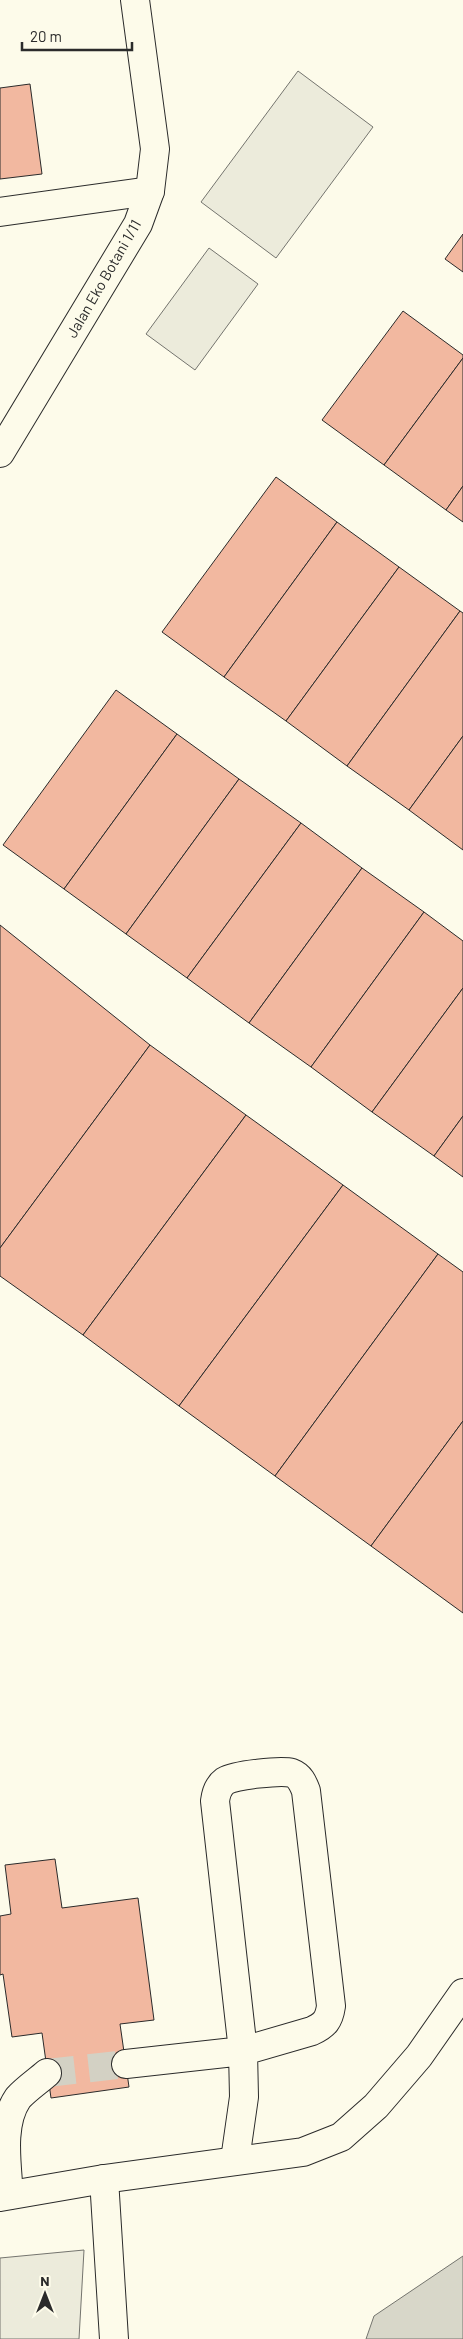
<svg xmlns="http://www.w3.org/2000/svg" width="463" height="2339" viewBox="0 0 463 2339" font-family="Barlow,sans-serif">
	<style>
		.green { fill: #ecebdb; stroke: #74746e }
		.water { fill: #d8d7c9; stroke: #74746e }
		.building { fill: #f2b8a0; stroke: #2b2b2b }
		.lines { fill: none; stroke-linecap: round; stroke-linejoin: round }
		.minor-tunnel { stroke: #d3d1c4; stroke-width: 28; stroke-dasharray: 28 14; stroke-linecap: butt }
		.minor-casing { stroke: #2b2b2b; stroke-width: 30 }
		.minor { stroke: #fdfbea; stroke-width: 28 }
		.labels { text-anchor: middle; stroke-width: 4; stroke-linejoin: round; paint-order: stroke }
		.street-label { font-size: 15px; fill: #2b2b2b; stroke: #fdfbea }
	</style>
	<rect width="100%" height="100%" fill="#fdfbea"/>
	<g class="green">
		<polygon points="298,71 373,127 276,258 201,202"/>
		<polygon points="209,248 258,284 195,370 146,334"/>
		<polygon points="84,2250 79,2339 0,2339 0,2258"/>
	</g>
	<polygon class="water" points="463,2256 463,2339 366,2339 374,2316"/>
	<g class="building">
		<polygon points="30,84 42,174 0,179 0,88"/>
		<polygon points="463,234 463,272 445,259"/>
		<polygon points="403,311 463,355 463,358 384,465 322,420"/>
		<polygon points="463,358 463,486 446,510 384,465"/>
		<polygon points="276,477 337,522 224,677 162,632"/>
		<polygon points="463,486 463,522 446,510"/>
		<polygon points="337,522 399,567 286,721 224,677"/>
		<polygon points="399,567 460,611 347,766 286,721"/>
		<polygon points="460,611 463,613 463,736 409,810 347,766"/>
		<polygon points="116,690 177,734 64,889 3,845"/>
		<polygon points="177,734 239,779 126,934 64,889"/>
		<polygon points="463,736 463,850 409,810"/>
		<polygon points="239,779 301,823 187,978 126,934"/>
		<polygon points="301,823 362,868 249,1023 187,978"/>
		<polygon points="362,868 424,912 311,1067 249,1023"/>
		<polygon points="424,912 463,941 463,988 372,1112 311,1067"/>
		<polygon points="0,925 150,1045 0,1248"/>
		<polygon points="463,988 463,1116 434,1156 372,1112"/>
		<polygon points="150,1045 246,1115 83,1335 0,1276 0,1248"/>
		<polygon points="246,1115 343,1185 179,1406 83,1335"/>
		<polygon points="463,1116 463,1177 434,1156"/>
		<polygon points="343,1185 438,1254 275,1476 179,1406"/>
		<polygon points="438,1254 463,1272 463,1421 371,1546 275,1476"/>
		<polygon points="463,1421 463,1613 371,1546"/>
		<polygon points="55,1859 62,1908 138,1898 154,2020 120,2024 129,2087 51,2098 42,2033 12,2037 3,1974 0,1975 0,1916 11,1914 5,1865"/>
	</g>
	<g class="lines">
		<polyline class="minor-tunnel" points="47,2073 126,2064"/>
		<g class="minor-casing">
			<g id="minor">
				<polyline points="0,212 150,191"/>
				<polyline points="0,453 138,224 150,191 155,149 135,0"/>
				<path d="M126,2064L243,2051L312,2031C325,2025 329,2020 331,2006L306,1791C303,1783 300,1776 292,1773C281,1770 235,1775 225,1781C218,1786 216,1793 215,1801L243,2051L244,2097L235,2160"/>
				<polyline points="104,2179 114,2339"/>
				<path d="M9,2195C7,2164 0,2124 18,2098C26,2089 38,2081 47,2073"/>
				<polyline points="0,2197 104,2179 303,2152 341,2137 376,2106 419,2056 463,1993"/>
			</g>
		</g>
		<use href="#minor" class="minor"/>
	</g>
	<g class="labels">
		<g class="street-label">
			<text transform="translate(104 279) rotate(-60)" y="5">Jalan Eko Botani 1/11</text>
		</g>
	</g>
	<g transform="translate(45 2294)" stroke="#fdfbea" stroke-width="4" paint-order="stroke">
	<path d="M0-4L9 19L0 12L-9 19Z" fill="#2b2b2b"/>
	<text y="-8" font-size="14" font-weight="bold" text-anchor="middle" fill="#2b2b2b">N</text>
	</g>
	<path d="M22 42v8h110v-8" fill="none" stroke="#2b2b2b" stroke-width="2.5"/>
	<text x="30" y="42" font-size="15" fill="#2b2b2b" stroke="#fdfbea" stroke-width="4" paint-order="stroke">20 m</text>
</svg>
